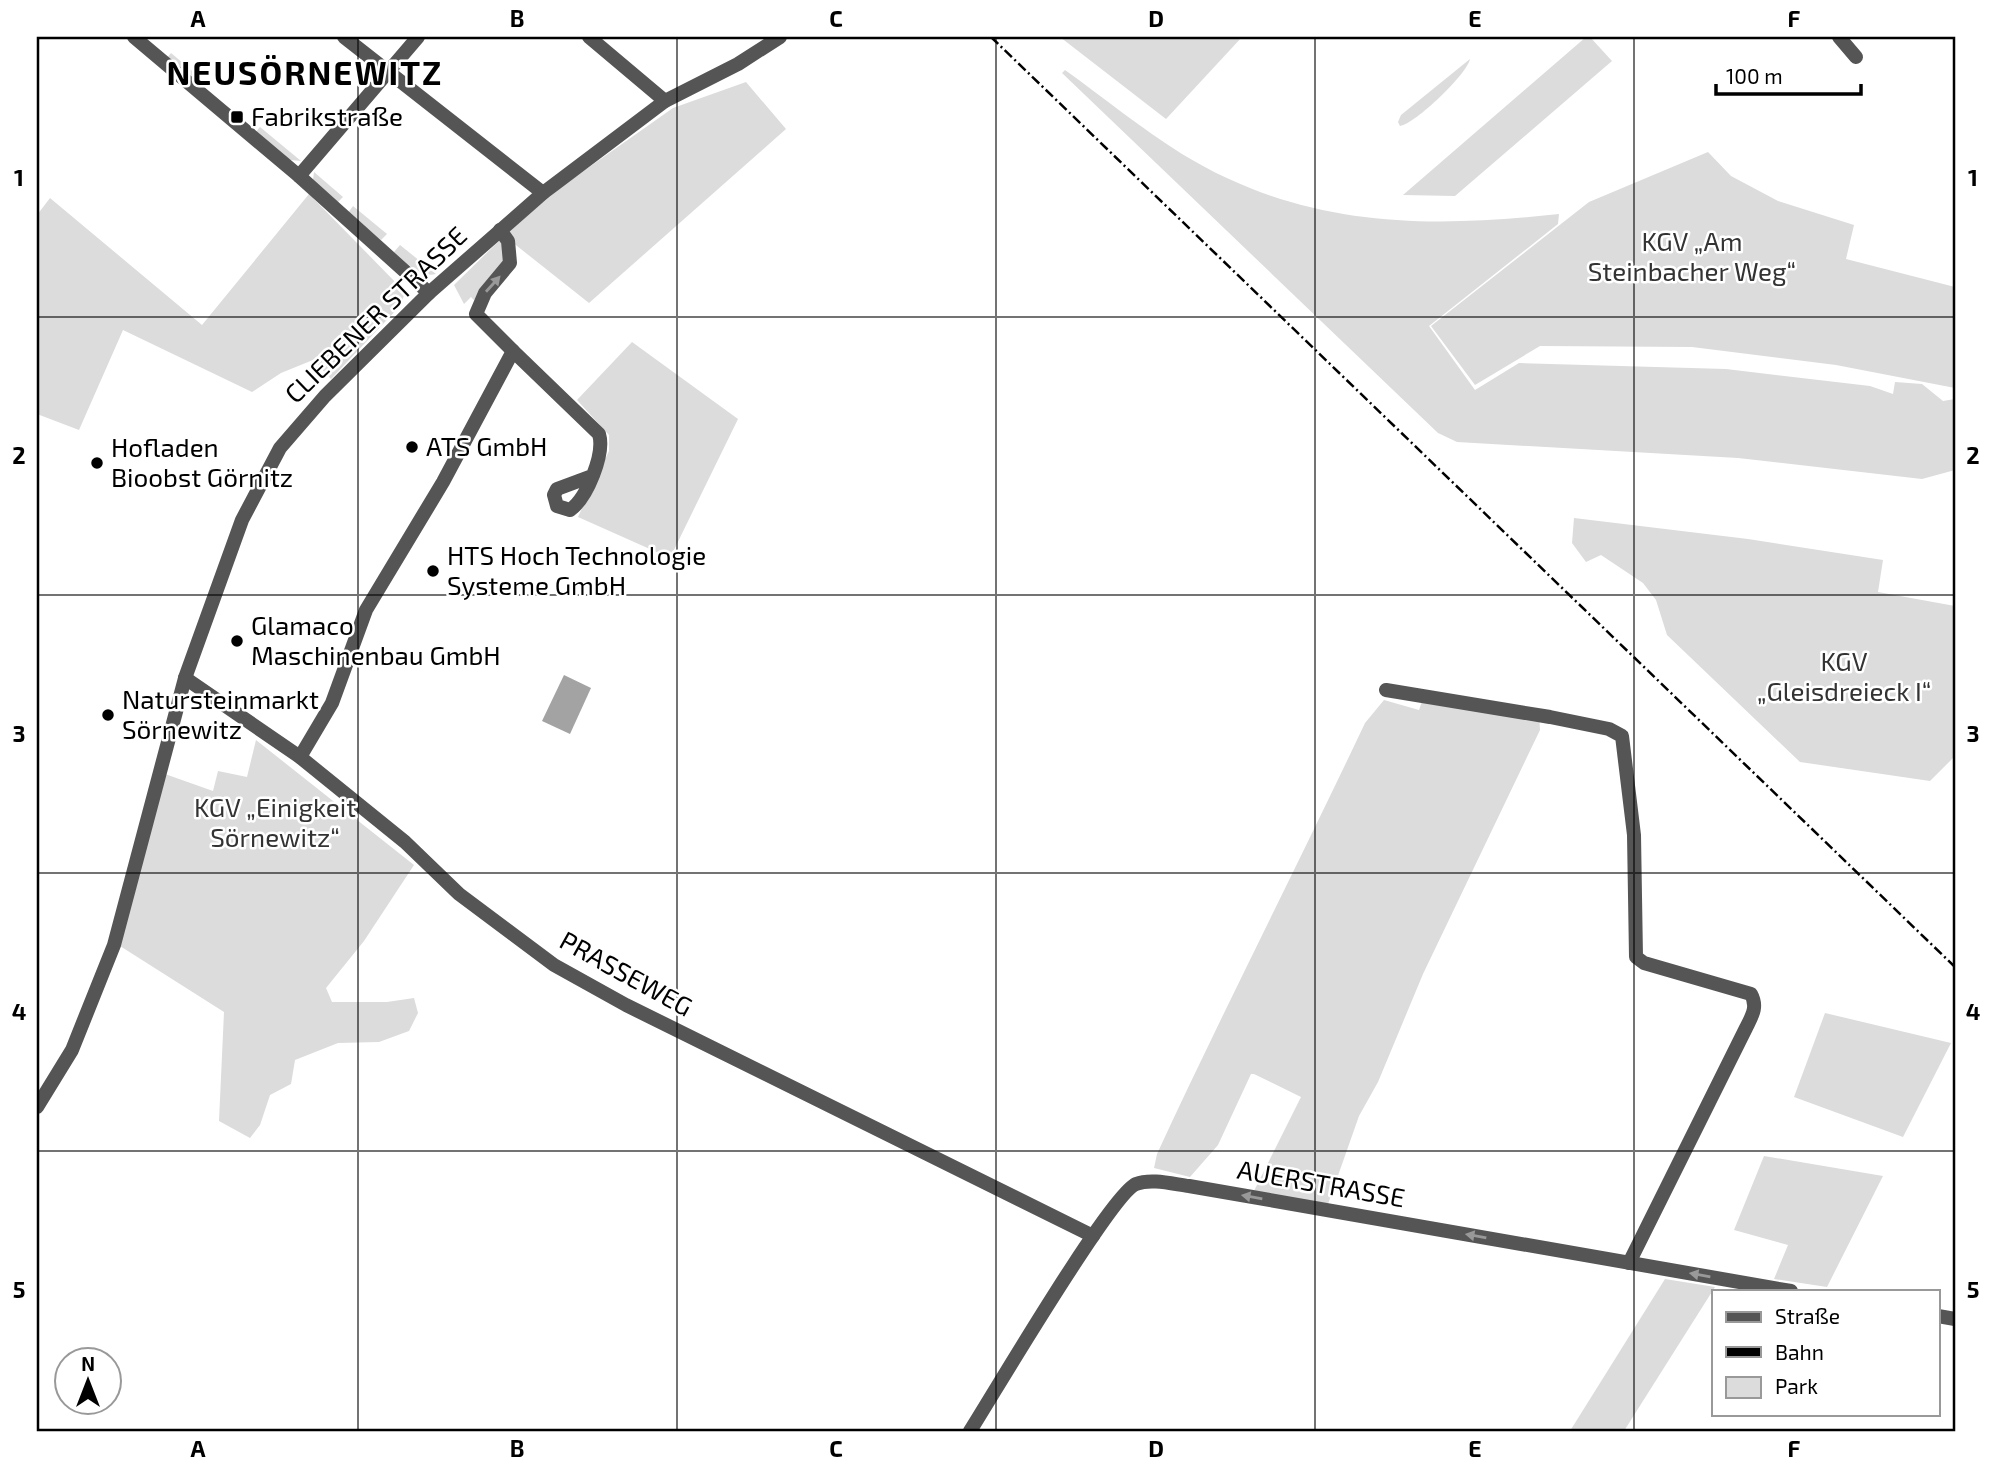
<svg xmlns="http://www.w3.org/2000/svg" width="1992" height="1468" viewBox="0 0 1992 1468" font-family="'Exo 2',sans-serif">
	<style>
		.green { fill: #dcdcdc }
		.water { fill: #a3a3a3 }
		.lines { fill: none; stroke-linecap: round; stroke-linejoin: round }
		.minor { stroke: #555; stroke-width: 14 }
		.rail { stroke: #000; stroke-width: 2.5; stroke-dasharray: 10 3.5 2 3.5; stroke-linecap: butt }
		.oneway { fill: #999 }
		.grid { fill: none; stroke: #000; stroke-width: 2; stroke-opacity: 0.55 }
		.poi-dot { fill: #000; stroke: #fff; stroke-width: 2.5 }
		.labels { text-anchor: middle; stroke-width: 5; stroke-linejoin: round; paint-order: stroke }
		.poi-label { font-size: 26px; fill: #000; stroke: #fff; text-anchor: start }
		.park-label { font-size: 26px; fill: #333; stroke: #fff }
		.street-label { font-size: 26px; fill: #000; stroke: #fff }
		.district-label { font-size: 33px; font-weight: bold; letter-spacing: 2px; fill: #000; stroke: #fff }
		.neatline { fill: none; stroke: #000; stroke-width: 2.5 }
		.grid-label { font-size: 23px; text-anchor: middle; font-weight: bold; fill: #000 }
	</style>
	<rect width="100%" height="100%" fill="#fff"/>
	<g class="green">
		<polygon points="1060,37 1242,37 1166,119"/>
		<polygon points="1586,37 1590,37 1612,61 1455,196 1403,195"/>
		<polygon points="171,53 203,80 199,85 167,58"/>
		<path d="M1470,59C1467,74 1416,123 1400,126L1398,122L1401,115Z"/>
		<path d="M1065,70C1104,98 1142,129 1182,154C1302,227 1423,229 1559,214L1558,224L1429,326L1475,390L1519,363L1726,369L1870,386L1893,394L1895,382L1922,384L1943,401L1955,399V470L1922,479L1738,458L1457,442L1438,433L1062,73Z"/>
		<polygon points="746,82 786,129 589,303 512,242 509,230 568,182 673,108"/>
		<polygon points="260,127 301,161 290,160 255,133"/>
		<polygon points="1708,152 1731,176 1778,201 1854,225 1846,259 1955,287 1955,388 1836,365 1692,347 1540,346 1475,385 1431,326 1589,202"/>
		<polygon points="314,172 343,197 337,203 313,180"/>
		<polygon points="309,194 405,292 401,305 331,379 313,360 281,373 252,392 123,330 79,430 37,414 37,215 50,198 202,325"/>
		<polygon points="353,206 387,234 381,240 348,213"/>
		<polygon points="501,239 505,266 474,300 471,297 464,304 454,285"/>
		<path d="M400,245L436,274C419,278 406,262 394,252Z"/>
		<polygon points="632,342 738,419 670,558 578,517 609,451 609,435 577,400"/>
		<polygon points="1574,518 1748,539 1883,560 1878,592 1955,606 1955,756 1930,781 1800,762 1667,635 1656,600 1643,583 1601,555 1586,562 1572,543"/>
		<path d="M1424,696L1539,713L1540,730L1423,974L1378,1082L1359,1116L1328,1204L1253,1193L1301,1097L1254,1074H1251L1218,1145L1190,1177L1154,1168L1157,1154C1224,1009 1297,867 1365,723L1384,700L1419,710Z"/>
		<polygon points="256,740 414,865 364,941 326,988 332,1002 387,1002 414,998 418,1013 409,1031 379,1042 338,1043 295,1060 291,1084 270,1095 260,1125 250,1138 219,1121 224,1012 120,946 165,774 213,791 218,771 247,777"/>
		<polygon points="1825,1013 1951,1043 1903,1137 1794,1097"/>
		<polygon points="1764,1156 1883,1176 1827,1287 1774,1279 1788,1245 1734,1230"/>
		<polygon points="1665,1279 1715,1287 1624,1431 1570,1431"/>
	</g>
	<polygon class="water" points="564,675 591,688 570,734 542,721"/>
	<g class="lines">
		<g class="minor">
			<polyline points="134,37 299,176 429,293"/>
			<polyline points="344,37 543,193"/>
			<polyline points="589,37 665,101"/>
			<polyline points="1839,37 1856,57"/>
			<polyline points="299,176 418,37"/>
			<polyline points="500,230 508,241 510,263 485,293 476,314 513,351"/>
			<polyline points="185,678 300,757 405,842 459,894 554,965 626,1005 1093,1236"/>
			<path d="M1386,690L1550,717L1609,729L1622,736L1634,835L1636,957L1644,963L1751,994C1758,1007 1752,1016 1746,1028L1629,1263"/>
			<path d="M300,757L332,703L366,610L443,482L513,351L599,434C605,454 587,498 570,510L557,506L554,495L557,489L592,476"/>
			<polyline points="37,1107 72,1050 114,945 185,678 242,520 280,448 325,396 429,293 543,193 665,101 738,64 780,37"/>
			<polyline points="1938,1316 1955,1319"/>
			<path d="M970,1431C993,1395 1111,1194 1136,1184C1151,1178 1173,1184 1189,1186L1791,1291"/>
		</g>
		<polyline class="rail" points="991,37 1955,967"/>
	</g>
	<defs><path id="oneway-solid" d="M-6-.8H1V-3.2L6.5 0L1 3.2V.8H-6Z" transform="scale(1.75)"/></defs>
	<g class="oneway">
		<use href="#oneway-solid" transform="translate(493 284) rotate(-48)"/>
		<use href="#oneway-solid" transform="translate(1252 1197) rotate(-170)"/>
		<use href="#oneway-solid" transform="translate(1476 1236) rotate(-170)"/>
		<use href="#oneway-solid" transform="translate(1700 1275) rotate(-170)"/>
	</g>
	<path class="grid" d="M358,37V1431M677,37V1431M996,37V1431M1315,37V1431M1634,37V1431M37,317H1955M37,595H1955M37,873H1955M37,1151H1955"/>
	<g class="poi-dot">
		<rect x="230" y="110" width="14" height="14" rx="3.5"/>
		<circle cx="412" cy="447" r="7"/>
		<circle cx="97" cy="463" r="7"/>
		<circle cx="433" cy="571" r="7"/>
		<circle cx="237" cy="641" r="7"/>
		<circle cx="108" cy="715" r="7"/>
	</g>
	<g class="labels">
		<g class="poi-label">
			<text x="251" y="126">Fabrikstraße</text>
			<text x="426" y="456">ATS GmbH</text>
			<text x="111" y="457">Hofladen<tspan x="111" dy="30">Bioobst Görnitz</tspan></text>
			<text x="447" y="565">HTS Hoch Technologie<tspan x="447" dy="30">Systeme GmbH</tspan></text>
			<text x="251" y="635">Glamaco<tspan x="251" dy="30">Maschinenbau GmbH</tspan></text>
			<text x="122" y="709">Natursteinmarkt<tspan x="122" dy="30">Sörnewitz</tspan></text>
		</g>
		<g class="park-label">
			<text x="1692" y="251">KGV „Am<tspan x="1692" dy="30">Steinbacher Weg“</tspan></text>
			<text x="1844" y="671">KGV<tspan x="1844" dy="30">„Gleisdreieck I“</tspan></text>
			<text x="275" y="817">KGV „Einigkeit<tspan x="275" dy="30">Sörnewitz“</tspan></text>
		</g>
		<g class="street-label">
			<text transform="translate(376 315) rotate(-44)" y="9">CLIEBENER STRASSE</text>
			<text transform="translate(626 974) rotate(29)" y="9">PRASSEWEG</text>
			<text transform="translate(1321 1184) rotate(10)" y="9">AUERSTRASSE</text>
		</g>
		<g class="district-label">
			<text x="305" y="85">NEUSÖRNEWITZ</text>
		</g>
	</g>
	<rect width="1992" height="1468" fill="none" stroke="#ffffff" stroke-width="77"/>
	<rect x="1712" y="1290" width="228" height="126" fill="#ffffff" stroke="#999999" stroke-width="2"/>
	<rect x="1726" y="1312" width="35" height="10" fill="#555555" stroke="#999999" stroke-width="2"/>
	<text x="1775" y="1324" font-size="21" fill="#000000">Straße</text>
	<rect x="1726" y="1347" width="35" height="10" fill="#000000" stroke="#999999" stroke-width="2"/>
	<text x="1775" y="1360" font-size="21" fill="#000000">Bahn</text>
	<rect x="1726" y="1377" width="35" height="21" fill="#dcdcdc" stroke="#999999" stroke-width="2"/>
	<text x="1775" y="1394" font-size="21" fill="#000000">Park</text>
	<g transform="translate(88 1381)"><circle r="33" fill="#ffffff" stroke="#999999" stroke-width="2"/>
	<path d="M0-5L12 26L0 18L-12 26Z" fill="#000000"/>
	<text y="-10" font-size="19" font-weight="bold" text-anchor="middle" fill="#000000">N</text>
	</g>
	<path d="M1716 84v10h145v-10" fill="none" stroke="#000000" stroke-width="3.5"/>
	<text x="1726" y="84" font-size="21" fill="#000000" stroke="#ffffff" stroke-width="5" paint-order="stroke">100 m</text>
	<rect x="38" y="38" width="1916" height="1392" class="neatline"/>
	<g class="grid-label">
		<text x="198" y="27">A</text>
		<text x="517" y="27">B</text>
		<text x="836" y="27">C</text>
		<text x="1156" y="27">D</text>
		<text x="1475" y="27">E</text>
		<text x="1794" y="27">F</text>
		<text x="19" y="186">1</text>
		<text x="1973" y="186">1</text>
		<text x="19" y="464">2</text>
		<text x="1973" y="464">2</text>
		<text x="19" y="742">3</text>
		<text x="1973" y="742">3</text>
		<text x="19" y="1020">4</text>
		<text x="1973" y="1020">4</text>
		<text x="19" y="1298">5</text>
		<text x="1973" y="1298">5</text>
		<text x="198" y="1457">A</text>
		<text x="517" y="1457">B</text>
		<text x="836" y="1457">C</text>
		<text x="1156" y="1457">D</text>
		<text x="1475" y="1457">E</text>
		<text x="1794" y="1457">F</text>
	</g>
</svg>
